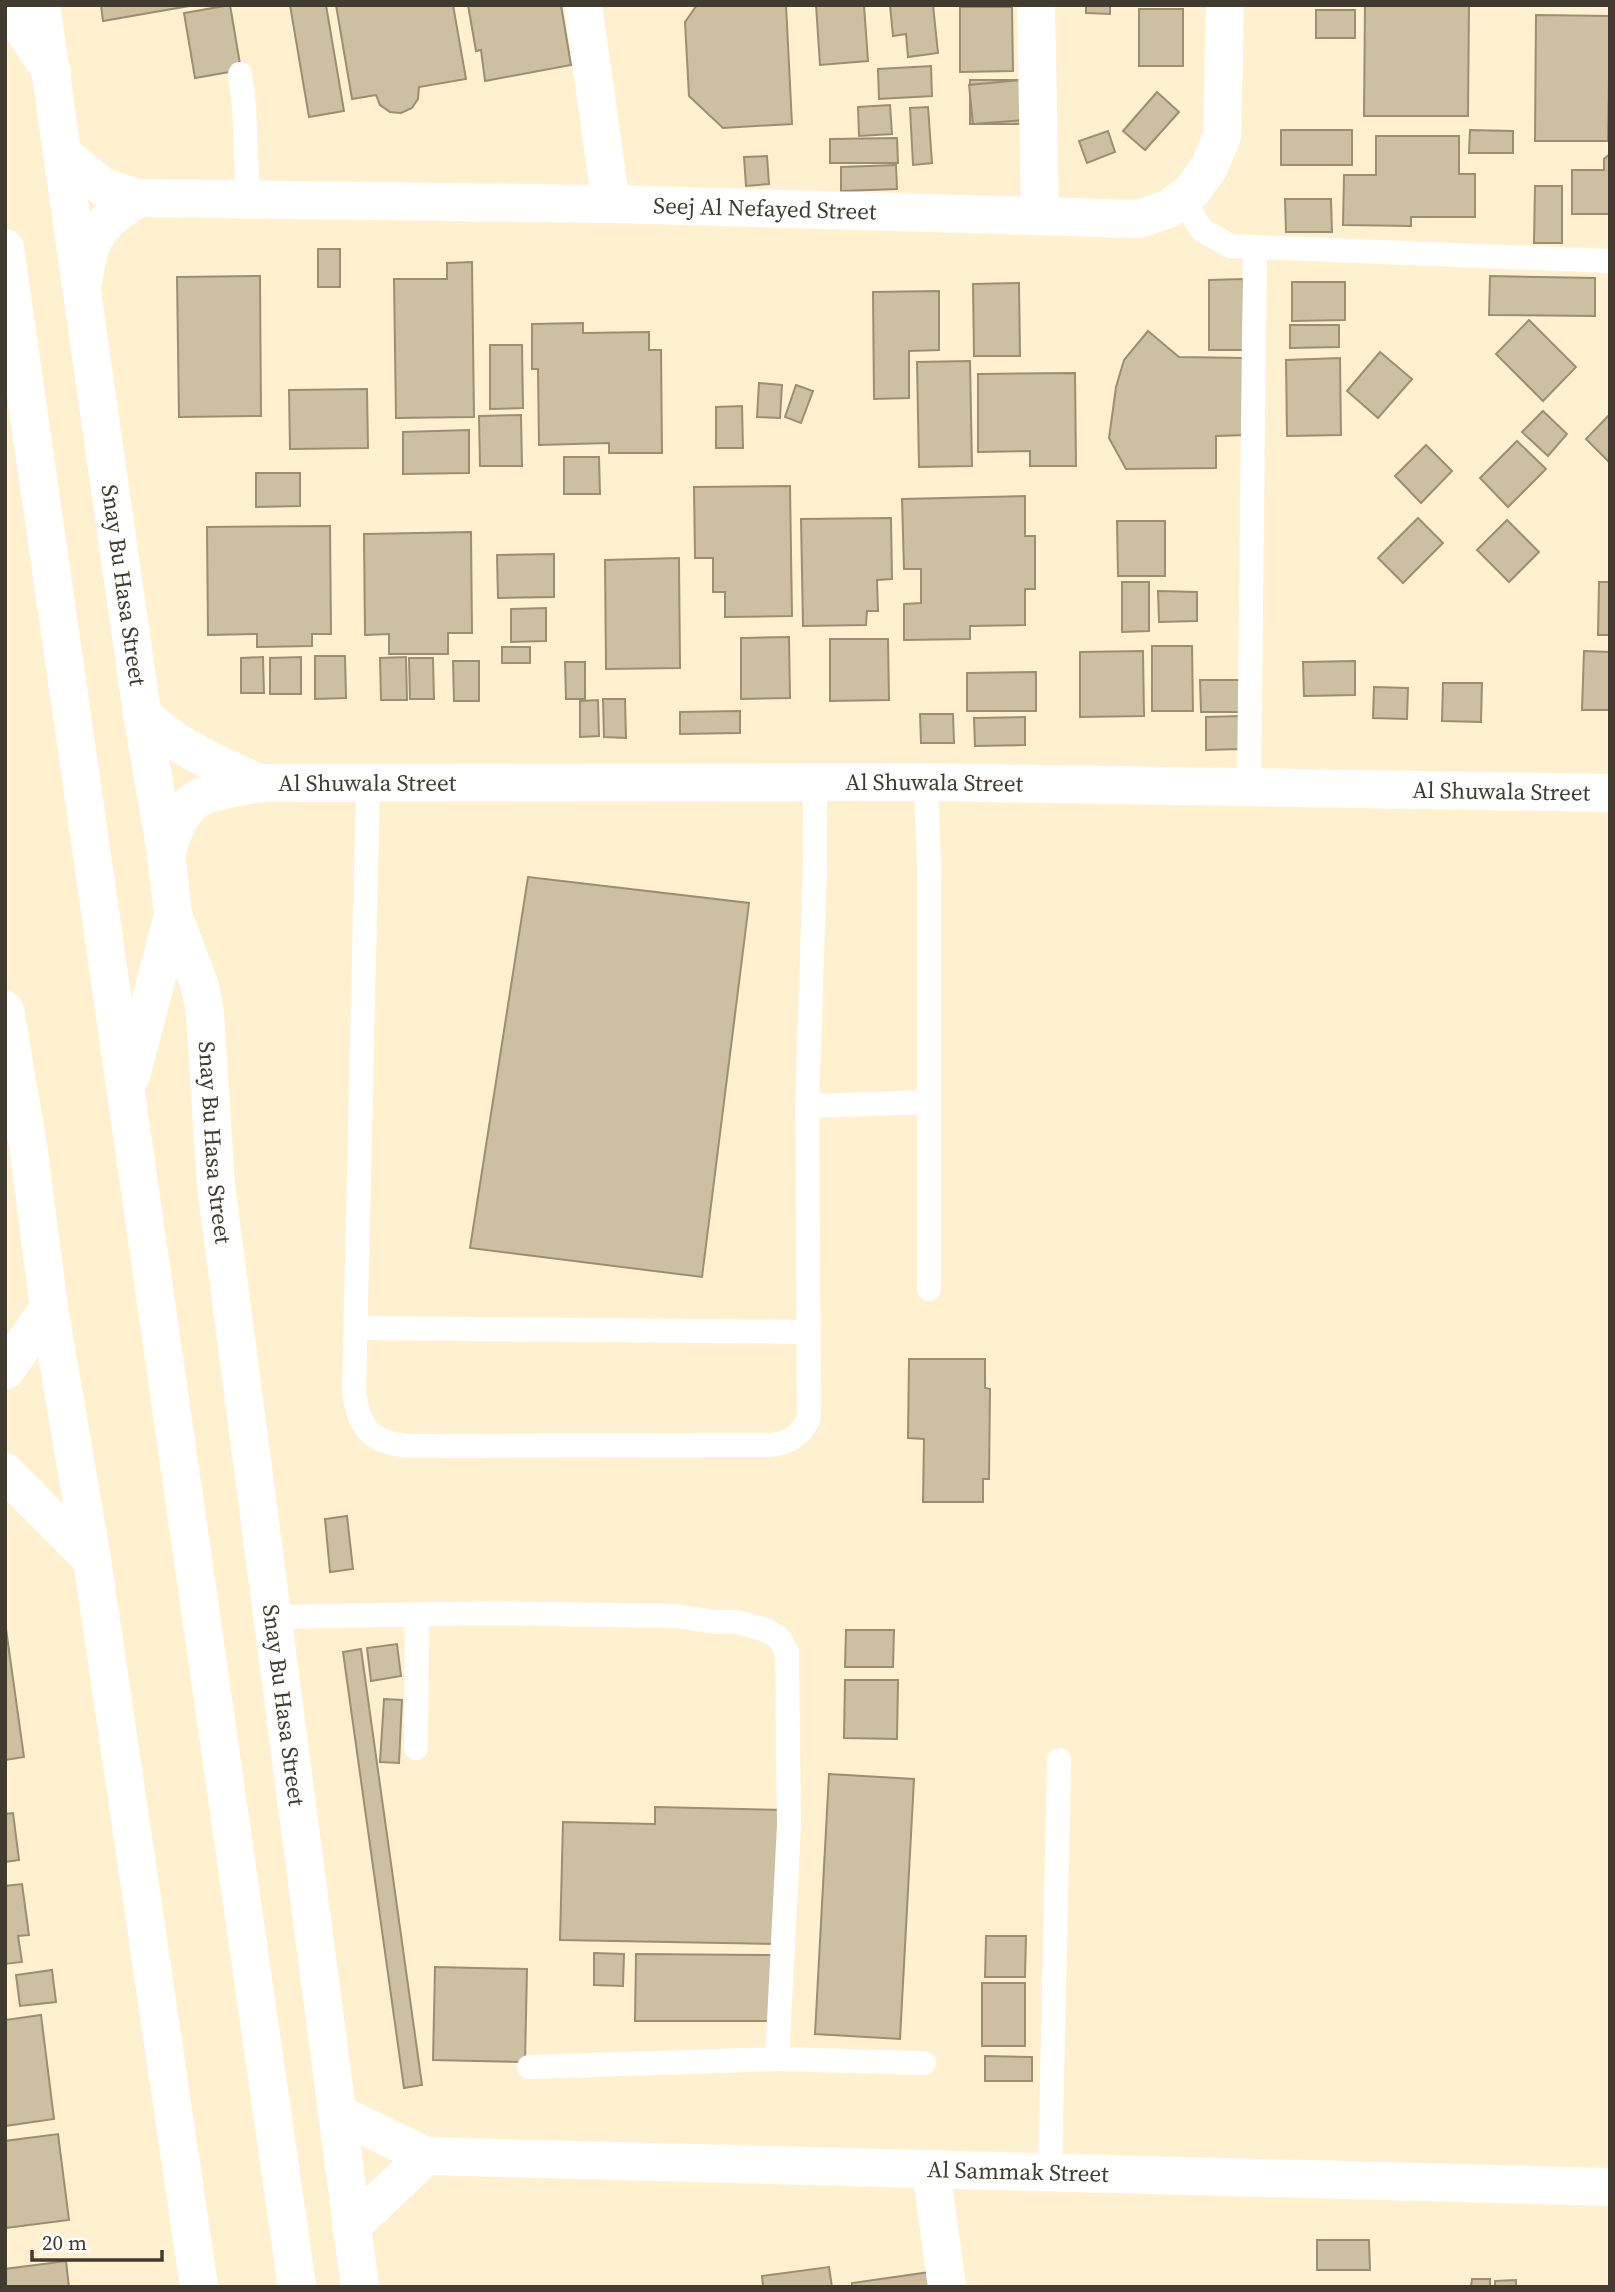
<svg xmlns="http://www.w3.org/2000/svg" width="1615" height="2292" viewBox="0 0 1615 2292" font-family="'Source Serif 4',serif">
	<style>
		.building { fill: #cdbfa1; stroke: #9c8e71; stroke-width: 2 }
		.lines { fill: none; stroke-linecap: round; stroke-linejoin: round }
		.lane { stroke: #fff; stroke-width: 24 }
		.street { stroke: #fff; stroke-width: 38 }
		.secondary { stroke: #fff; stroke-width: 38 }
		.labels { text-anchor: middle; stroke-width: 5; stroke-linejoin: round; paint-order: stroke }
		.street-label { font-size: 23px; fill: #413c2f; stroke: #fff }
	</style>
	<rect width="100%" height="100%" fill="#fff0d0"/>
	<g class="building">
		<polygon points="101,5 195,5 103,21"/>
		<polygon points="230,5 241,70 195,78 184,13"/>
		<polygon points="290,5 326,5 344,111 309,117"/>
		<polygon points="336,5 453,5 466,79 419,87 418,99 412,108 401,113 390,112 380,105 376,95 352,99"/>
		<polygon points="468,5 561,5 571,65 485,81 481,50 476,51"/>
		<polygon points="697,5 786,5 792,124 723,128 689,96 685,22"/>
		<polygon points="816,5 864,5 868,61 820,65"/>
		<polygon points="890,5 933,5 938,53 908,57 906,34 893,36"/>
		<polygon points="1086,5 1110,5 1110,14 1086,13"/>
		<polygon points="1365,5 1469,5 1468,116 1364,116"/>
		<polygon points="960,7 1012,7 1013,71 960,72"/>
		<rect x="1139" y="9" width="44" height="57"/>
		<rect x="1316" y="10" width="39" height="28"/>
		<polygon points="1536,15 1610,16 1608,141 1535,141"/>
		<polygon points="931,66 932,96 879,99 878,69"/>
		<rect x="970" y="80" width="50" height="44"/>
		<polygon points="1020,80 1024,120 973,124 969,85"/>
		<polygon points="1157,92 1179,112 1145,150 1123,131"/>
		<polygon points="890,105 892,134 859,136 858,107"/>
		<polygon points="928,107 932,163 913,165 910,108"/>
		<rect x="1281" y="130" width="71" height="35"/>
		<polygon points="1470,130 1513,131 1513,153 1469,153"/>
		<polygon points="1108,131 1115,152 1087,163 1079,141"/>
		<polygon points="1376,136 1459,136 1459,174 1475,174 1475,217 1411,217 1411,226 1343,225 1344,175 1376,175"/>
		<polygon points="897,138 898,163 830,163 830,139"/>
		<polygon points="1610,154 1610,214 1572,214 1572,170 1604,170 1604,159"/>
		<polygon points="767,156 769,184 746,186 744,157"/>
		<polygon points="896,165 897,189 841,191 841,167"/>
		<polygon points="1535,186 1562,186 1562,243 1534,243"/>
		<polygon points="1285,199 1331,199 1332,232 1286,232"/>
		<rect x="318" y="249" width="22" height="38"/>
		<polygon points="472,262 474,417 396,418 394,279 447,279 447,263"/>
		<polygon points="260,276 261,416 179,417 177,277"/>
		<polygon points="1490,276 1595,278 1595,316 1489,315"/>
		<polygon points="1243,279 1244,350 1209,350 1209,280"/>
		<polygon points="1292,282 1345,282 1345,320 1292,321"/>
		<polygon points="1019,283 1020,356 974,356 973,284"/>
		<polygon points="939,291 939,350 909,351 909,398 874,399 873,292"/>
		<polygon points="1529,320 1576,367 1543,401 1496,354"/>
		<polygon points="583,323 583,333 649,332 649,350 661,350 662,453 609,453 609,443 539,445 538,369 532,369 532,324"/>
		<polygon points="1290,325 1339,325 1339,347 1290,348"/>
		<polygon points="1148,331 1179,357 1245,358 1246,435 1216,436 1216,468 1126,469 1109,438 1116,387 1124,360"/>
		<polygon points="490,345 522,345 523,408 490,409"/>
		<polygon points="1380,352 1412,379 1378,418 1347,391"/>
		<polygon points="1340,358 1341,435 1287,436 1286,360"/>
		<polygon points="970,361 972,466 919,467 917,362"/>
		<polygon points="1075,373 1076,466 1030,466 1030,451 978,452 978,374"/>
		<polygon points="759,383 782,385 780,418 757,417"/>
		<polygon points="796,385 813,391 801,423 785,417"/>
		<polygon points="367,389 368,448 290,449 289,390"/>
		<polygon points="742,406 743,448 716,448 716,407"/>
		<polygon points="1543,411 1567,434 1548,456 1522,432"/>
		<polygon points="1610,414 1610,463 1586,439"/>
		<polygon points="521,415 522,466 480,466 479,416"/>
		<polygon points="469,430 469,473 403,474 403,432"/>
		<polygon points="1517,441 1546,469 1508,507 1480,478"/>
		<polygon points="1426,445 1452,471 1421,503 1395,476"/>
		<polygon points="564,457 599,457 600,494 564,494"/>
		<polygon points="256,473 300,473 300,506 256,507"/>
		<polygon points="790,486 792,616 725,617 725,592 713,592 713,558 695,558 694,487"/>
		<polygon points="1025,496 1025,536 1035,536 1035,589 1025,589 1025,625 970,626 970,639 904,640 904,604 921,603 921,569 904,569 902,499"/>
		<polygon points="891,518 892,579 877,580 878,611 867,611 866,625 803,626 801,519"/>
		<polygon points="1418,518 1443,543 1403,583 1378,558"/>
		<polygon points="1507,520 1539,552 1509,582 1477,550"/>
		<polygon points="1117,521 1165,521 1165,576 1118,576"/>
		<polygon points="330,526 331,634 312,634 312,646 257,647 257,634 208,635 207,527"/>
		<polygon points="471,532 472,633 448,633 448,654 389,654 389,634 365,635 364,534"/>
		<polygon points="554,554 554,597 498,598 497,555"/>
		<polygon points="679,558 680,668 606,669 605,560"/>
		<polygon points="1122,582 1149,582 1149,631 1122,632"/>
		<polygon points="1599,582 1610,582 1610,635 1598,635"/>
		<polygon points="1158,591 1197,592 1197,621 1159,622"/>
		<polygon points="546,608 546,641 511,642 511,609"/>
		<polygon points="789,637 790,698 741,699 741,638"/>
		<polygon points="830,639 888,639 889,700 830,701"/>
		<polygon points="1152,646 1192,646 1193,711 1152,711"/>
		<rect x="502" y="647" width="28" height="16"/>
		<polygon points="1143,651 1144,716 1080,717 1080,652"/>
		<polygon points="1584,651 1610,652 1610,710 1582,710"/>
		<polygon points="315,656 345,656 346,698 315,699"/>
		<polygon points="263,657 264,693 241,693 241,658"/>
		<polygon points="301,657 301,694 270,694 270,658"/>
		<polygon points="406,657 407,700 381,700 380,658"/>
		<polygon points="409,658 433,658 434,699 410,699"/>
		<polygon points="453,661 479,661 479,701 454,701"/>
		<polygon points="1355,661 1355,695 1304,696 1303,662"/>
		<polygon points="565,662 585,662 585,699 566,699"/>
		<polygon points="1036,672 1036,711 967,711 967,673"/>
		<polygon points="1200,680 1241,680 1241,712 1201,712"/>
		<polygon points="1443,683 1482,683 1481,722 1442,721"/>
		<polygon points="1374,687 1408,688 1407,719 1373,718"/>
		<polygon points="603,699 625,699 626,738 604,737"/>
		<polygon points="598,700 599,736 580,737 580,701"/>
		<polygon points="740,711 740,733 680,734 680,712"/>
		<polygon points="920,714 953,714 954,743 921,743"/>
		<polygon points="1240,716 1241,749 1206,750 1206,717"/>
		<polygon points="1025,717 1025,745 975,746 974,718"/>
		<polygon points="528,877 749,903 702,1277 470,1248"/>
		<polygon points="909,1359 985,1359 985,1388 990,1389 989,1479 983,1479 983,1502 923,1502 924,1439 908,1438"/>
		<polygon points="347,1516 353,1569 330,1572 325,1519"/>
		<polygon points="5,1622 24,1757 5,1760"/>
		<polygon points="846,1630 894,1630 893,1667 845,1667"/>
		<polygon points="397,1644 401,1676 371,1681 367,1648"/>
		<polygon points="361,1649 422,2085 404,2088 343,1652"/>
		<polygon points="845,1680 898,1680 897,1739 844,1738"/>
		<polygon points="384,1699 402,1700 399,1763 380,1762"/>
		<polygon points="829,1774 914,1779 900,2039 815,2034"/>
		<polygon points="655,1807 784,1810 780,1944 560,1940 563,1822 655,1824"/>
		<polygon points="13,1813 19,1860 5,1862 5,1814"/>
		<polygon points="22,1884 29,1935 18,1936 22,1962 5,1964 5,1886"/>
		<polygon points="986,1936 1026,1936 1025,1977 985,1977"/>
		<polygon points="594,1953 624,1954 623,1986 594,1985"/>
		<polygon points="636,1954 772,1955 771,2021 635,2021"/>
		<polygon points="435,1967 527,1969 525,2062 433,2060"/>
		<polygon points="52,1970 56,2002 20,2006 16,1975"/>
		<rect x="982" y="1983" width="43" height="63"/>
		<polygon points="41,2015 54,2119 5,2126 5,2020"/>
		<polygon points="985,2056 1032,2057 1032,2081 985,2081"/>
		<polygon points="58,2134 69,2220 5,2228 5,2141"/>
		<polygon points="1317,2240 1369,2240 1370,2270 1317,2270"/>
		<polygon points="66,2261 69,2287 5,2287 5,2269"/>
		<polygon points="829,2267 832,2287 763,2287 762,2276"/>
		<polygon points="930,2272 932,2287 852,2287 852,2283"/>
		<polygon points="1472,2279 1490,2279 1490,2287 1471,2287"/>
		<polygon points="1516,2280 1516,2287 1495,2287 1495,2281"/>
	</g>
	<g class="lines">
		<g class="lane">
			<polyline points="240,74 244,105 248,200"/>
			<polyline points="1182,199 1202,230 1230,246 1610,261"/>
			<path d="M368,782L354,1392C359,1430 372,1443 410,1446L772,1445C792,1442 800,1435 809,1418L807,1106L815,865V782"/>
			<polyline points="926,782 929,867 929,1289"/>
			<polyline points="1249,787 1255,248"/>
			<polyline points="807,1106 928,1102"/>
			<polyline points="356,1328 808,1332"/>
			<polyline points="272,1617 495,1613 676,1616 715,1622 737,1622 766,1630 779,1638 787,1652 789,1825 777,2059 529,2067"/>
			<polyline points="416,1748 417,1615"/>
			<polyline points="777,2059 924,2063"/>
			<polyline points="1050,2172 1059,1760"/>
		</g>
		<g class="street">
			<path id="s1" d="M41,5L142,713L166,853L173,915L200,986L205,1013L216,1186L360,2287"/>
			<polyline points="583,5 611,204"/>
			<polyline points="1036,5 1040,215"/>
			<path d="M63,154L103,187L137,198C102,223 89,233 84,278"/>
			<path id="s2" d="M137,198L611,204L1139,219L1170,208L1192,191L1209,167L1222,136L1225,5"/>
			<path d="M142,713C174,747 217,764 259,783"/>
			<path id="s3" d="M166,853C186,790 199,795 259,783L926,782L1610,793"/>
			<polyline points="5,1371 49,1308"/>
			<polyline points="5,1472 92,1560"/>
			<path id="s4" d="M337,2113L426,2156L1610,2187"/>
			<polyline points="931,2169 947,2287"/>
			<polyline points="351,2227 426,2156"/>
		</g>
		<g class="secondary">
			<polyline points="7,5 52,72"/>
			<polyline points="5,248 297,2287"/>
			<polyline points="5,1010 29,1152 49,1308 92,1560 199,2287"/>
			<polyline points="131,1076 173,915"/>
		</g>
	</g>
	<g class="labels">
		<g class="street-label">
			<text dy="8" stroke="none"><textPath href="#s2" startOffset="628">Seej Al Nefayed Street</textPath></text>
			<text dy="8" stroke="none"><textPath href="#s1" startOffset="586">Snay Bu Hasa Street</textPath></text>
			<text dy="8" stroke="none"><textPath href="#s3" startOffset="236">Al Shuwala Street</textPath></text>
			<text dy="8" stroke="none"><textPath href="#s3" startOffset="803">Al Shuwala Street</textPath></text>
			<text dy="8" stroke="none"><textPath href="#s3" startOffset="1370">Al Shuwala Street</textPath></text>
			<text dy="8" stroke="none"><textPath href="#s1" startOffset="1153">Snay Bu Hasa Street</textPath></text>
			<text dy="8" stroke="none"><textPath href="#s1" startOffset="1720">Snay Bu Hasa Street</textPath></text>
			<text dy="8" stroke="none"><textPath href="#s4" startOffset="691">Al Sammak Street</textPath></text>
		</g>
	</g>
	<rect width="1615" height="2292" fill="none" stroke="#413c2f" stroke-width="14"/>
	<path d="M32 2250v10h130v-10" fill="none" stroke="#413c2f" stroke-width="3.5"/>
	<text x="42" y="2250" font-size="21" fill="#413c2f" stroke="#ffffff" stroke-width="5" paint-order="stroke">20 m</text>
</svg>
